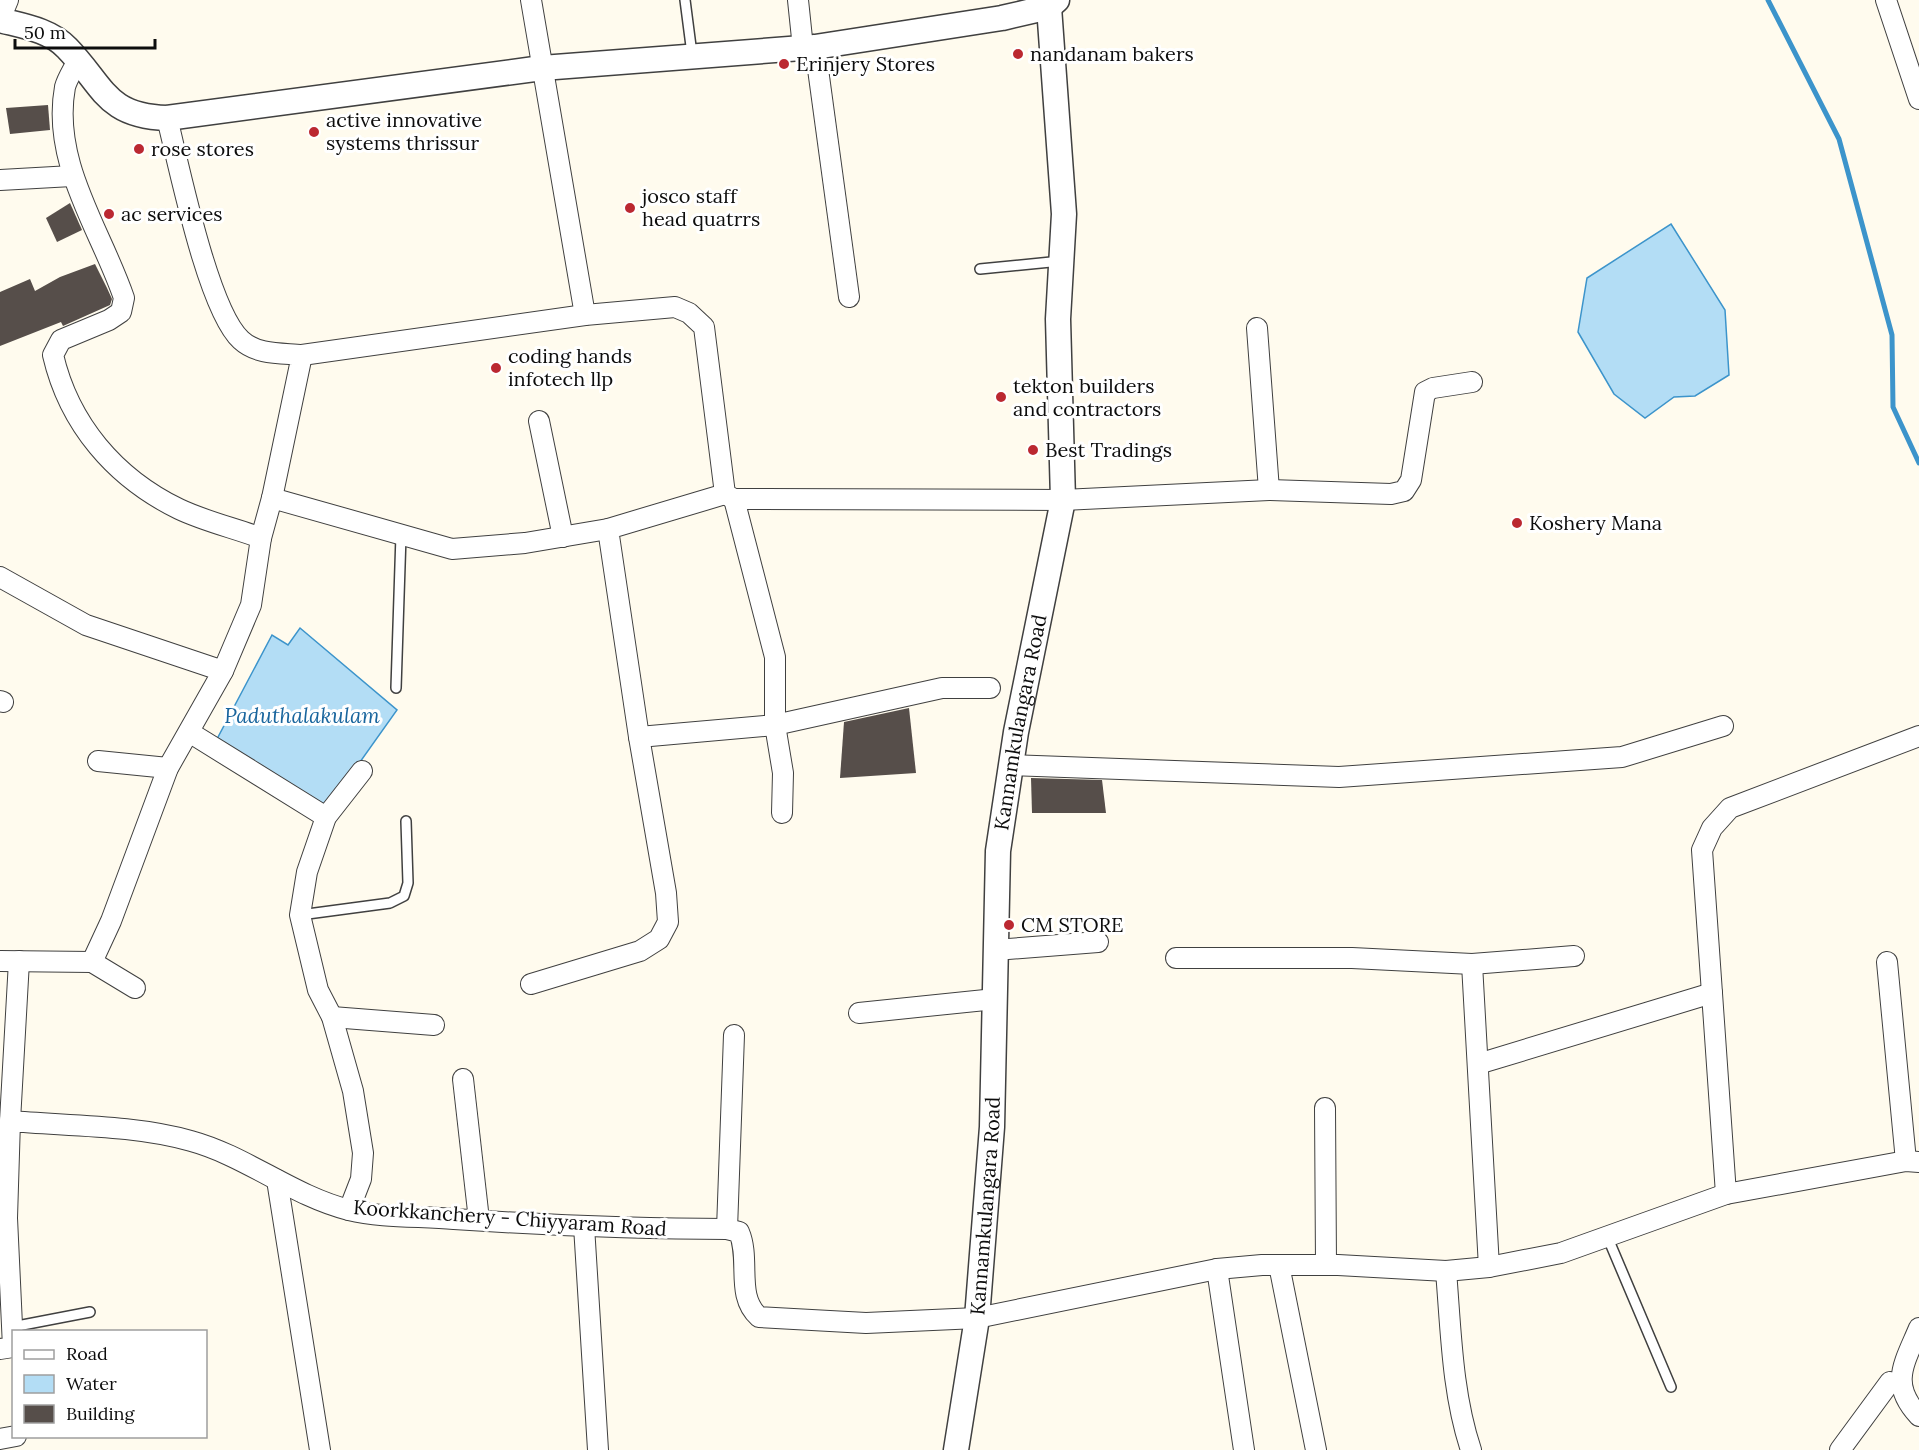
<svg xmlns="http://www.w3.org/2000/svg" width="1919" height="1450" viewBox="0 0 1919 1450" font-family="Lora,serif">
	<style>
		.water { fill: #b3ddf5; stroke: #3c94cb; stroke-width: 1.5 }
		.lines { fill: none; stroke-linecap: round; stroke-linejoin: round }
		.stream { stroke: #3c94cb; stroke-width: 5 }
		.building { fill: #564e4a }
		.service-casing { stroke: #404040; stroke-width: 12 }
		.minor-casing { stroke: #404040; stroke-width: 22 }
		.tertiary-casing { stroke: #404040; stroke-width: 27 }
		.service { stroke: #fff; stroke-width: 9 }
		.minor { stroke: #fff; stroke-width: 20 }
		.tertiary { stroke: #fff; stroke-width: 24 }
		.poi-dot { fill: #bb2831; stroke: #fff; stroke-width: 2 }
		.labels { text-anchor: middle; stroke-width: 6; stroke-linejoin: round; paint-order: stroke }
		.poi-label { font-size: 20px; fill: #0d0d0d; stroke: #fff; text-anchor: start }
		.street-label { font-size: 20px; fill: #0d0d0d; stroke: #fff }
		.water-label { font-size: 21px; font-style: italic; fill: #19659d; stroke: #fff }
	</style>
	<rect width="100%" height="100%" fill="#fffbee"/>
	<g class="water">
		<polygon points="1671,224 1725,310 1729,375 1695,396 1674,397 1645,418 1614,394 1578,332 1587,278"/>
		<polygon points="300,628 397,710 328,807 217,739 272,635 288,645"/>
	</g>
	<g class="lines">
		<polyline class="stream" points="1768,0 1839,139 1892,335 1893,407 1919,463"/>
	</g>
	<g class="building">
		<polygon points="48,105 50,130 10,134 6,108"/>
		<polygon points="70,203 82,230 57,242 46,218"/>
		<polygon points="95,264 107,288 112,299 110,305 63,326 61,322 0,346 0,292 30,279 35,291 60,277"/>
		<polygon points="909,708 916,773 840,778 844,722"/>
		<polygon points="1031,778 1102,780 1106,813 1032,813"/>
	</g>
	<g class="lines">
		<g class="service-casing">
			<g id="service">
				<polyline points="685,0 692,54"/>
				<polyline points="980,269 1061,261"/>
				<polyline points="396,688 401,535"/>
				<polyline points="300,915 390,903 404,896 408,883 406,821"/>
				<polyline points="1607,1236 1671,1387"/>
				<polyline points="12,1327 90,1312"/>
			</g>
		</g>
		<g class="minor-casing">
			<g id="minor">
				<polyline points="531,0 585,315"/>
				<polyline points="798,0 803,48"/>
				<polyline points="1886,0 1919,99"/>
				<polyline points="0,19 8,0"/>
				<polyline points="815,47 849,297"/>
				<path d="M77,62C73,70 67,79 65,87C51,163 101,230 124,298L121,312L109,320L61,340L53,355C69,424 115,478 179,509C204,521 234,528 261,538"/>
				<polyline points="0,180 72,176"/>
				<polyline points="1257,328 1269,490"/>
				<polyline points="302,355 585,315 675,307 689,313 704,327 725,494 734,499 1063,500 1269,490 1391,494 1404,491 1411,480 1425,392 1433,388 1472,382"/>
				<polyline points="539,421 563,537"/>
				<polyline points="272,498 452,549 525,543 608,529"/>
				<path d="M0,577L86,625L223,671L251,605L261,538L272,498L302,355C281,353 257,355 241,340C208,310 179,166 167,118"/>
				<polyline points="0,701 3,702"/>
				<polyline points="189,732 326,817"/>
				<polyline points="639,737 775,725 775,657 734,499"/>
				<polyline points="98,761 168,768"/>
				<polyline points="1011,765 1339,777 1622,757 1723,726"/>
				<polyline points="782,813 783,773 775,725 942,688 990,688"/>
				<polyline points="995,950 1098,942"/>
				<polyline points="1176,958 1352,958 1472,964"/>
				<polyline points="0,961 92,962 111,921 168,768 223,671"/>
				<polyline points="92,962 135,988"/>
				<polyline points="1887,962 1906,1161"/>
				<polyline points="531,984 640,951 659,939 668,922 666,893 639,737 608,529 725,494"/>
				<polyline points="859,1013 995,999"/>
				<polyline points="332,1017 434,1025"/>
				<polyline points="1478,1064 1712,993"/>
				<polyline points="463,1079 479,1220"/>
				<polyline points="1325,1108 1326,1265"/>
				<polyline points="10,1121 19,961"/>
				<polyline points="277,1180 320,1450"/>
				<polyline points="1726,1194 1702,850 1712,828 1730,808 1919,736"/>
				<polyline points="349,1210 361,1179 363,1153 353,1091 332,1017 318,990 300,915 307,872 326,817 362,771"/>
				<polyline points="584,1226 598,1450"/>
				<polyline points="727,1229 734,1035"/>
				<polyline points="1279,1265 1316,1450"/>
				<polyline points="1489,1267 1472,964 1574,956"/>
				<polyline points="1217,1269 1244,1450"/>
				<path d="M1446,1271C1451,1331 1452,1393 1471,1450"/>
				<path d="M1919,1328C1904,1364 1889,1384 1919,1416"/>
				<path d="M0,1349L13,1347L7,1218L10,1121C68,1126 135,1125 191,1141C246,1156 293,1196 349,1210C382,1218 420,1216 454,1219C545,1225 635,1229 727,1229L739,1232C751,1260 735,1296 759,1317L866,1323L977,1318L1217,1269L1262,1265H1338L1446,1271L1489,1267L1561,1253L1726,1194L1906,1161L1919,1162"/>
				<polyline points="0,1439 16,1436"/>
				<polyline points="1840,1450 1890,1382"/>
			</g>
		</g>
		<g class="tertiary-casing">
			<g id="tertiary">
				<path d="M0,20C23,26 50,30 67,48C104,86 105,116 167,118L542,68L815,47L1002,18L1049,7L1057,0"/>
				<path id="s1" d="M956,1450L977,1318L992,1127L998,851L1016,732L1063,500L1058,319L1064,214L1049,7"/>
			</g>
		</g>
		<use href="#service" class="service"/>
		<use href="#minor" class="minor"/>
		<use href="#tertiary" class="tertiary"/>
	</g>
	<g class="poi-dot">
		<circle cx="1018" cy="54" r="6"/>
		<circle cx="784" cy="64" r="6"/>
		<circle cx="314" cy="132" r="6"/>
		<circle cx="139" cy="149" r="6"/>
		<circle cx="630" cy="208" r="6"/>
		<circle cx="109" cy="214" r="6"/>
		<circle cx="496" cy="368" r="6"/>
		<circle cx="1001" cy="397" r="6"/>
		<circle cx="1033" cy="450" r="6"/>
		<circle cx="1517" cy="523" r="6"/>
		<circle cx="1009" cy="925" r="6"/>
	</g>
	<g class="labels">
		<g class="poi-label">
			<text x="1030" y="61">nandanam bakers</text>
			<text x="796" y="71">Erinjery Stores</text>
			<text x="326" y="127">active innovative<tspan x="326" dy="23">systems thrissur</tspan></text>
			<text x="151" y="156">rose stores</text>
			<text x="642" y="203">josco staff<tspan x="642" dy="23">head quatrrs</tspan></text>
			<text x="121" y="221">ac services</text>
			<text x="508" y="363">coding hands<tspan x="508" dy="23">infotech llp</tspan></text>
			<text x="1013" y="393">tekton builders<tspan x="1013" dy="23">and contractors</tspan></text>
			<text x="1045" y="457">Best Tradings</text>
			<text x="1529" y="530">Koshery Mana</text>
			<text x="1021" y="932">CM STORE</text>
		</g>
		<g class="street-label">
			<text dy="7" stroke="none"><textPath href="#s1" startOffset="732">Kannamkulangara Road</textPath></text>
			<text dy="7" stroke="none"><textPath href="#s1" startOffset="246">Kannamkulangara Road</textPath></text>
			<text transform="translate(510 1218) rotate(4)" y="7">Koorkkanchery - Chiyyaram Road</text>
		</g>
		<g class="water-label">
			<text x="302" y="723">Paduthalakulam</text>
		</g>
	</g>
	<rect x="12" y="1330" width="195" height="108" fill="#ffffff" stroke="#9e9e9e" stroke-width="1.5"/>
	<rect x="24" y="1350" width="30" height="9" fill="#ffffff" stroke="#9e9e9e" stroke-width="1.5"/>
	<text x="66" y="1360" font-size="18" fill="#0d0d0d">Road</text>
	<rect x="24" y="1375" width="30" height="18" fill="#b3ddf5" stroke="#9e9e9e" stroke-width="1.5"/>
	<text x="66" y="1390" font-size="18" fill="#0d0d0d">Water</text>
	<rect x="24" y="1405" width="30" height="18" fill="#564e4a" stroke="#9e9e9e" stroke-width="1.5"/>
	<text x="66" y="1420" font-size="18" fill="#0d0d0d">Building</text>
	<path d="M15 39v9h140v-9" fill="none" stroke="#0d0d0d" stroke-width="3"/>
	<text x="24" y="39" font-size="18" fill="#0d0d0d" stroke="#ffffff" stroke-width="4.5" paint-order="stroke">50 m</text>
</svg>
